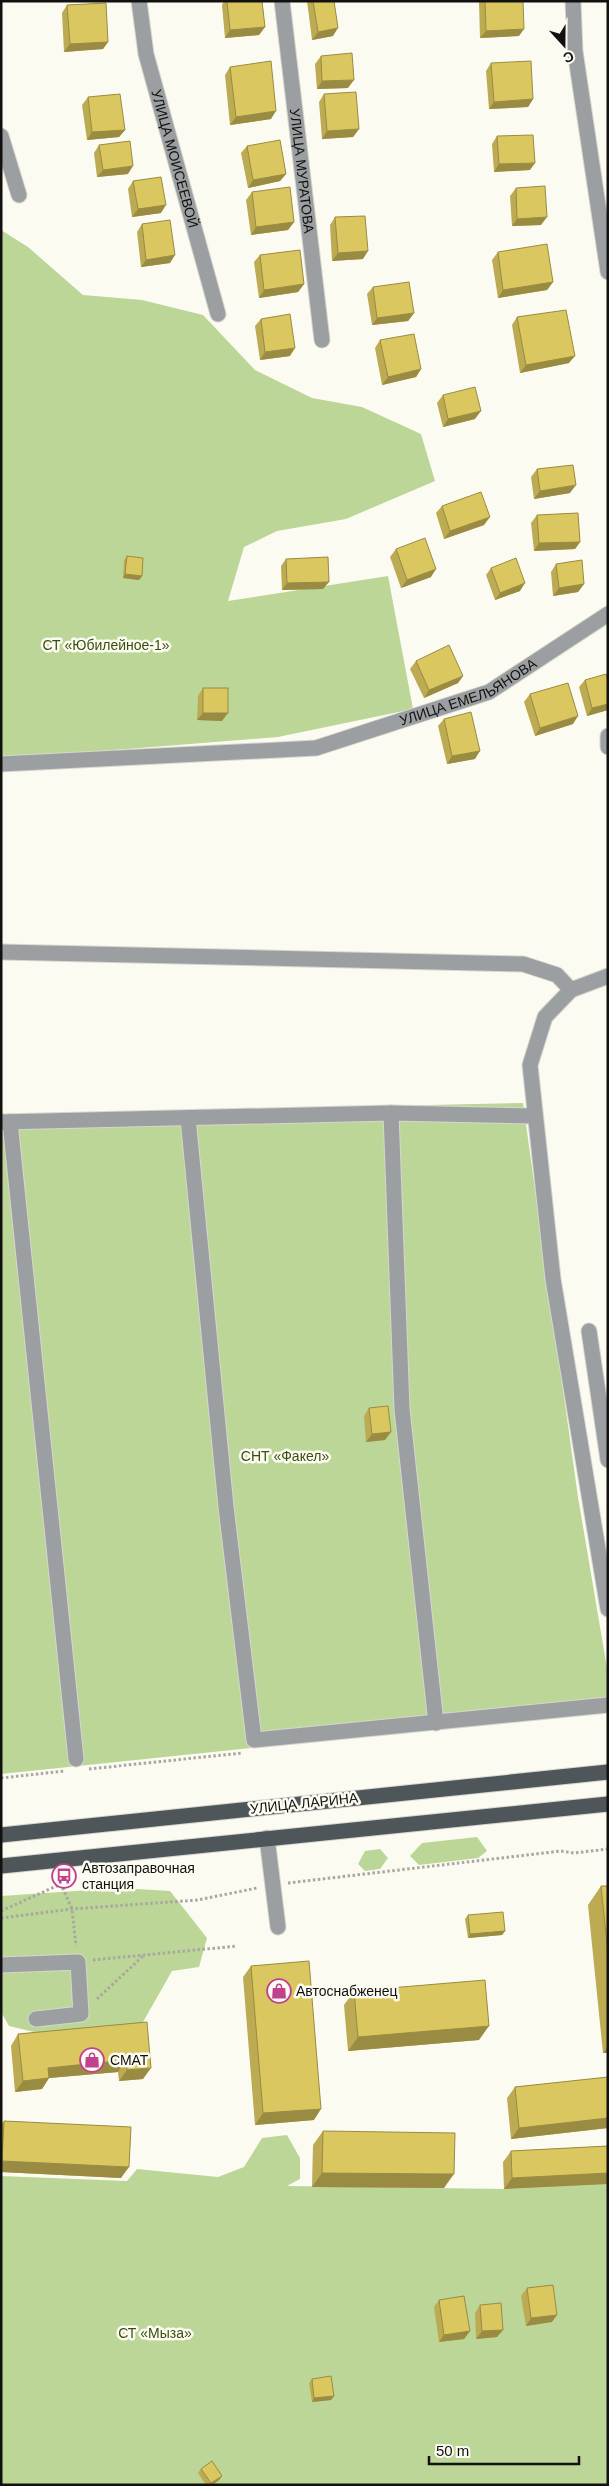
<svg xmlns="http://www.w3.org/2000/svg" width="609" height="2486" viewBox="0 0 609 2486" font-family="Helvetica,sans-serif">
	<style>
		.green { fill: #bcd697 }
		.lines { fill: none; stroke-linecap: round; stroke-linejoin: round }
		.minor-casing { stroke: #d7d6ce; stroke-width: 17 }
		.major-casing { stroke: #d7d6ce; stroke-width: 17 }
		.path { stroke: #a8a7a0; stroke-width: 3; stroke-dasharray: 2.5 2.5; stroke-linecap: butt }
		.minor { stroke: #9b9fa1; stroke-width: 15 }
		.major { stroke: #4f5659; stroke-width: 15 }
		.wall { fill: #bcab52 }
		.shaded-wall { fill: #998b42 }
		.building { fill: #dbc75f; stroke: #998b42 }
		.labels { text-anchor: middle; stroke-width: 5; stroke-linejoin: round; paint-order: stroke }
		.street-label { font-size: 14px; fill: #12110f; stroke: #fcfbf2 }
		.park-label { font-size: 14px; fill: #394e0a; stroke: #fcfbf2 }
		.poi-label { font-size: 14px; fill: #12110f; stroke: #fcfbf2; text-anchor: start }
	</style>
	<rect width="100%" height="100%" fill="#fcfbf2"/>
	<g class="green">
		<polygon points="1,230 28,247 83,295 142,300 203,315 255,370 312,398 362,407 421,434 435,481 346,519 277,531 244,547 228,601 388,576 413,709 278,737 1,759"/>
		<polygon points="523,1103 578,1497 608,1674 608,1711 1,1774 1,1114"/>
		<polygon points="477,1837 487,1851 478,1858 419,1865 410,1856 422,1843"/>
		<polygon points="380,1849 388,1858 380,1869 365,1871 358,1864 365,1851"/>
		<polygon points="120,1888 170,1891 207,1938 199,1967 172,1971 139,2029 51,2036 9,2026 1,2012 1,1896"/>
		<polygon points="287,2135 300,2158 300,2179 287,2186 504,2189 608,2184 608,2485 1,2485 1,2176 127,2181 137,2169 218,2177 244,2167 262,2138"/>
	</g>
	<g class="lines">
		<g class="minor-casing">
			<g id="minor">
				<path id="s1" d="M139,1L146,54L218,314"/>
				<path id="s2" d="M282,1L322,340"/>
				<polyline points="573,1 575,51 608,272"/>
				<polyline points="1,136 19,195"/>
				<polyline points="608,736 608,747"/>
				<path id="s3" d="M1,764L316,748L489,692L608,614"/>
				<polyline points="1,952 523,964 557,975 571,990"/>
				<polyline points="608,976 571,990 545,1017 530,1065 553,1279 608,1609"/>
				<polyline points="391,1113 402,1409 436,1723"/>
				<polyline points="188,1118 226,1507 254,1740 608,1705"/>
				<polyline points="1,1122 391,1113 534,1116"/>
				<polyline points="10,1122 76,1759"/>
				<polyline points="589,1331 608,1460"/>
				<polyline points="267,1838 278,1927"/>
				<polyline points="1,1965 78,1962 81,2014 36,2019"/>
			</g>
		</g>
		<g class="major-casing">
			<g id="major">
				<polyline points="1,1835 608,1772"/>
				<polyline points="1,1866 608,1804"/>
			</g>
		</g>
		<g class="path">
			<polyline points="89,1769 242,1753"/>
			<polyline points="1,1778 65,1771"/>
			<polyline points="288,1883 561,1851 574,1853 608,1849"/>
			<polyline points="1,1911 61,1884 72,1909 76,1946"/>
			<polyline points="1,1918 72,1909 198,1900 257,1888"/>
			<polyline points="93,1960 237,1946"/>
			<polyline points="97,1999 143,1956"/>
		</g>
		<use href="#minor" class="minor"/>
		<use href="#major" class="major"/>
	</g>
	<g class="wall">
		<polygon points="224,1 262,1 265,27 259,35 225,38 222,5"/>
		<polygon points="307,1 334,1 333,36 312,40"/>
		<polygon points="480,1 523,1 519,36 480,38 479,2"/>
		<polygon points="67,5 108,42 103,49 64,52 62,13"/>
		<polygon points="321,56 348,88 317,89 315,64"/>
		<polygon points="491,63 533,99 528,107 489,109 486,71"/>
		<polygon points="230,67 271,119 230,125 225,75"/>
		<polygon points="324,94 359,129 353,137 322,139 319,102"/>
		<polygon points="88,97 125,130 119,137 87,140 82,105"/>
		<polygon points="497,136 530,170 494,172 492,144"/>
		<polygon points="99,145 128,174 97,177 94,153"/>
		<polygon points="247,146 286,174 280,181 248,188 241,153"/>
		<polygon points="133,181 161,213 132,217 128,189"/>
		<polygon points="516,188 541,225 512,226 510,196"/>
		<polygon points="252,192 294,222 288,230 251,235 246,200"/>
		<polygon points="335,217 363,259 332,261 330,225"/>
		<polygon points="142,224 170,263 141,267 137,232"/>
		<polygon points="498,252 553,282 547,290 498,298 492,260"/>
		<polygon points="260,255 304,284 298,292 259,298 254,262"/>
		<polygon points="373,287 414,313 408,321 372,325 367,294"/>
		<polygon points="517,317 569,363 520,373 512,325"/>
		<polygon points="261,319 290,356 260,360 255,326"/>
		<polygon points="380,340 421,369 416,377 382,385 375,348"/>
		<polygon points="443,395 475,419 443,427 437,403"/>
		<polygon points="537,469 570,493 534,499 531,477"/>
		<polygon points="442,506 484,525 444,539 436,513"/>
		<polygon points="537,515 580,542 575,549 534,551 531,523"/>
		<polygon points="396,549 431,577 401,588 390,557"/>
		<polygon points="127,556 142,576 139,580 123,578 124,560"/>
		<polygon points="286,559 323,589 282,590 281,566"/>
		<polygon points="556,564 584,584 578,592 553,596 551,572"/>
		<polygon points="491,568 520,591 495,600 486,575"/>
		<polygon points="416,661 463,676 458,683 424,698 410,669"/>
		<polygon points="585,680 608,680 608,710 587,716 579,687"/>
		<polygon points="203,688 222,721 197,720 198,696"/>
		<polygon points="530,694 573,724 535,736 524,702"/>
		<polygon points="444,719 475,759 447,764 438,726"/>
		<polygon points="369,1408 385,1440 366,1442 364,1416"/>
		<polygon points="601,1886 608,1886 608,2053 603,2053 588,1905"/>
		<polygon points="468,1915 505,1931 502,1935 468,1938 465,1919"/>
		<polygon points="251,1966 314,2120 255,2125 243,1977"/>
		<polygon points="354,1991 479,2040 348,2051 344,2005"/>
		<polygon points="147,2022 143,2079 119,2081 118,2072 49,2078 42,2089 15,2092 11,2046 18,2034"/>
		<polygon points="608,2077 608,2128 511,2139 507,2098 515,2087"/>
		<polygon points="4,2121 121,2178 1,2172 1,2124"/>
		<polygon points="323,2131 444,2188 312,2187 313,2145"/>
		<polygon points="608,2146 608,2184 504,2189 503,2162 511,2151"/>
		<polygon points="527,2288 552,2322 526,2326 521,2296"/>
		<polygon points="439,2300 470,2331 464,2339 439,2342 434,2307"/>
		<polygon points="480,2305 503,2330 497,2337 476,2339 475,2313"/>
		<polygon points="312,2379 334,2396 331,2400 312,2402 309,2383"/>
		<polygon points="201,2469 222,2476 219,2480 212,2485 206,2485 198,2473"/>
	</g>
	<g class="shaded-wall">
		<polygon points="265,27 259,35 225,38 230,30"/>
		<polygon points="338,28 333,36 312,40 318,32"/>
		<polygon points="524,29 519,36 480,38 486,31"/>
		<polygon points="108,42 103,49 64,52 70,44"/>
		<polygon points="354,80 348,88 317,89 322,81"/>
		<polygon points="533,99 528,107 489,109 494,102"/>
		<polygon points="276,111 271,119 230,125 236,117"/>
		<polygon points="359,129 353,137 322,139 327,131"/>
		<polygon points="125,130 119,137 87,140 92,132"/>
		<polygon points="535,163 530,170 494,172 499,164"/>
		<polygon points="133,166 128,174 97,177 103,170"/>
		<polygon points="286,174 280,181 248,188 253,180"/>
		<polygon points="166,205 161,213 132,217 138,209"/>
		<polygon points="547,217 541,225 512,226 517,219"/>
		<polygon points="294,222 288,230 251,235 256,227"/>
		<polygon points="368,251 363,259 332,261 338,253"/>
		<polygon points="175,255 170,263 141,267 146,260"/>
		<polygon points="553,282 547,290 498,298 503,290"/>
		<polygon points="304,284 298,292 259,298 264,290"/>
		<polygon points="414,313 408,321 372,325 377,318"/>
		<polygon points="295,348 290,356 260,360 265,352"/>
		<polygon points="575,356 569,363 520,373 526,365"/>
		<polygon points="421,369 416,377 382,385 388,377"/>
		<polygon points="481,411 475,419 443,427 448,419"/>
		<polygon points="576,485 570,493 534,499 540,491"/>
		<polygon points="490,517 484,525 444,539 450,531"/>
		<polygon points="580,542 575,549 534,551 539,543"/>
		<polygon points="436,569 431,577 401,588 407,580"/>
		<polygon points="125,574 142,576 139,580 123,578"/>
		<polygon points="329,582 323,589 282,590 287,583"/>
		<polygon points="525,583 520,591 495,600 500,593"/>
		<polygon points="584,584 578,592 553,596 559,588"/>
		<polygon points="463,676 458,683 424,698 429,690"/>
		<polygon points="608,704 608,710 587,716 592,708"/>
		<polygon points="203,713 228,713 222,721 197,720"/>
		<polygon points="578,716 573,724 535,736 540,728"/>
		<polygon points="480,751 475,759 447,764 452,756"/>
		<polygon points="391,1432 385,1440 366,1442 372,1434"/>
		<polygon points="505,1931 502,1935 468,1938 470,1934"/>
		<polygon points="489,2026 479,2040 348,2051 358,2037"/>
		<polygon points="608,2046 608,2053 603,2053"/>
		<polygon points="126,2060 118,2072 49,2078 42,2089 15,2092 23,2081 48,2068"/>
		<polygon points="151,2068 143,2079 119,2081 127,2070"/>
		<polygon points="321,2109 314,2120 255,2125 263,2113"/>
		<polygon points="608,2118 608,2128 511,2139 519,2128"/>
		<polygon points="1,2161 2,2161 129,2167 121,2178 1,2172"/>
		<polygon points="322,2173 454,2174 444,2188 312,2187"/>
		<polygon points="608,2173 608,2184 504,2189 512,2178"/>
		<polygon points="557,2315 552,2322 526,2326 531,2318"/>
		<polygon points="503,2330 497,2337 476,2339 482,2331"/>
		<polygon points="470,2331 464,2339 439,2342 444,2335"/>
		<polygon points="334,2396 331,2400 312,2402 314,2398"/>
		<polygon points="222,2476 219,2480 212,2485 210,2485"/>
	</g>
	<g class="building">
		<polygon points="227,1 262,1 265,27 230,30"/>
		<polygon points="313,1 334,1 338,28 318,32"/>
		<polygon points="485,1 523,1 524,29 486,31"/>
		<polygon points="106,3 108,42 70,44 67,5"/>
		<polygon points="352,53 354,80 322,81 321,56"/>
		<polygon points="271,61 276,111 236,117 230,67"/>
		<polygon points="531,61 533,99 494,102 491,63"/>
		<polygon points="356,92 359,129 327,131 324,94"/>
		<polygon points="120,94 125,130 92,132 88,97"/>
		<polygon points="533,135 535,163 499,164 497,136"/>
		<polygon points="280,140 286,174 253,180 247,146"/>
		<polygon points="130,141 133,166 103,170 99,145"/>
		<polygon points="161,177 166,205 138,209 133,181"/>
		<polygon points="545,186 547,217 517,219 516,188"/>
		<polygon points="290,187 294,222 256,227 252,192"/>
		<polygon points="365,216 368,251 338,253 335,217"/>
		<polygon points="170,220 175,255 146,260 142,224"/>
		<polygon points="547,244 553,282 503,290 498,252"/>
		<polygon points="300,250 304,284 264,290 260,255"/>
		<polygon points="409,282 414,313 377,318 373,287"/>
		<polygon points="566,310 575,356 526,365 517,317"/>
		<polygon points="290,314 295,348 265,352 261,319"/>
		<polygon points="414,334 421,369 388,377 380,340"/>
		<polygon points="475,387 481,411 448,419 443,395"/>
		<polygon points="573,465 576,485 540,491 537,469"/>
		<polygon points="481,492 490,517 450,531 442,506"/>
		<polygon points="578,513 580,542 539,543 537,515"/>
		<polygon points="425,538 436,569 407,580 396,549"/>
		<polygon points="127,556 143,558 142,576 125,574"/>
		<polygon points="328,557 329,582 287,583 286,559"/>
		<polygon points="516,558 525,583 500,593 491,568"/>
		<polygon points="582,560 584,584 559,588 556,564"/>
		<polygon points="449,645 463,676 429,690 416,661"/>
		<polygon points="606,674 608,680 608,704 592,708 585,680"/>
		<polygon points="568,683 578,716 540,728 530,694"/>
		<rect x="203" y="688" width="25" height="25"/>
		<polygon points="471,712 480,751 452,756 444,719"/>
		<polygon points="388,1406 391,1432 372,1434 369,1408"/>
		<polygon points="601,1886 608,1886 608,1954"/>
		<polygon points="503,1912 505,1931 470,1934 468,1915"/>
		<polygon points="309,1961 321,2109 263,2113 251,1966"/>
		<polygon points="485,1980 489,2026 358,2037 354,1991"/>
		<polygon points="147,2022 151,2068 127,2070 126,2060 48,2068 49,2078 23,2081 18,2034"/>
		<polygon points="608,2077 608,2118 519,2128 515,2087"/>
		<polygon points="4,2121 131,2127 129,2167 2,2161"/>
		<polygon points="323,2131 455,2133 454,2174 322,2173"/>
		<polygon points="608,2146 608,2173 512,2178 511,2151"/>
		<polygon points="553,2285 557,2315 531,2318 527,2288"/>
		<polygon points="464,2296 470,2331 444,2335 439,2300"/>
		<polygon points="501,2303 503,2330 482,2331 480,2305"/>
		<polygon points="331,2376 334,2396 314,2398 312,2379"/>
		<polygon points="212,2461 222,2476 211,2483 201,2469"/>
	</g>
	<defs>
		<g id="bus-ring" transform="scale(1.25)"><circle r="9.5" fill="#fcfbf2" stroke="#c0428f" stroke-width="1.5"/><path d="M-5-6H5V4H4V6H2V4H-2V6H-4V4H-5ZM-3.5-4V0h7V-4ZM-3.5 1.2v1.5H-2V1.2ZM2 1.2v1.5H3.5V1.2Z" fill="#c0428f"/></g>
		<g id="shop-ring" transform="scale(1.25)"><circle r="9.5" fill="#fcfbf2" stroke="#c0428f" stroke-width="1.5"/><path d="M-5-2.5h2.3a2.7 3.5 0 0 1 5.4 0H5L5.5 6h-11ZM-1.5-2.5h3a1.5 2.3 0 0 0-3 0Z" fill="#c0428f"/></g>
	</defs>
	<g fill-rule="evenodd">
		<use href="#bus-ring" x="64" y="1876"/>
		<use href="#shop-ring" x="279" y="1991"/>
		<use href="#shop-ring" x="92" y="2060"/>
	</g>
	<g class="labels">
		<g class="street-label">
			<text dy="5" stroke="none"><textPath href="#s1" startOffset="162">УЛИЦА МОИСЕЕВОЙ</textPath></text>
			<text dy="5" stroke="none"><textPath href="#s2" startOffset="171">УЛИЦА МУРАТОВА</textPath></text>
			<text dy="5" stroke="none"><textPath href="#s3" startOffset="478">УЛИЦА ЕМЕЛЬЯНОВА</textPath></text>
			<text transform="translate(304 1803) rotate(-6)" y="5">УЛИЦА ЛАРИНА</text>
		</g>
		<g class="park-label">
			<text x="106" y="650">СТ «Юбилейное-1»</text>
			<text x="285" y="1461">СНТ «Факел»</text>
			<text x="155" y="2338">СТ «Мыза»</text>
		</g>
		<g class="poi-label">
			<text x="82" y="1873">Автозаправочная<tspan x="82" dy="16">станция</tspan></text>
			<text x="296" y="1996">Автоснабженец</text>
			<text x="110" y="2065">СМАТ</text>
		</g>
	</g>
	<rect width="609" height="2486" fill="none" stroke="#12110f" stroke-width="5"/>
	<g transform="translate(564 45) rotate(159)" stroke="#fcfbf2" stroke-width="4" paint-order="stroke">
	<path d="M0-4L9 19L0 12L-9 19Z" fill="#12110f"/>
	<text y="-8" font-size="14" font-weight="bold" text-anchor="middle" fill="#12110f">С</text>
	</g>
	<path d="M429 2456v8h150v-8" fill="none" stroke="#12110f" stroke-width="2.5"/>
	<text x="436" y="2456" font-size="15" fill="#12110f" stroke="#fcfbf2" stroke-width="4" paint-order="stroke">50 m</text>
</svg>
